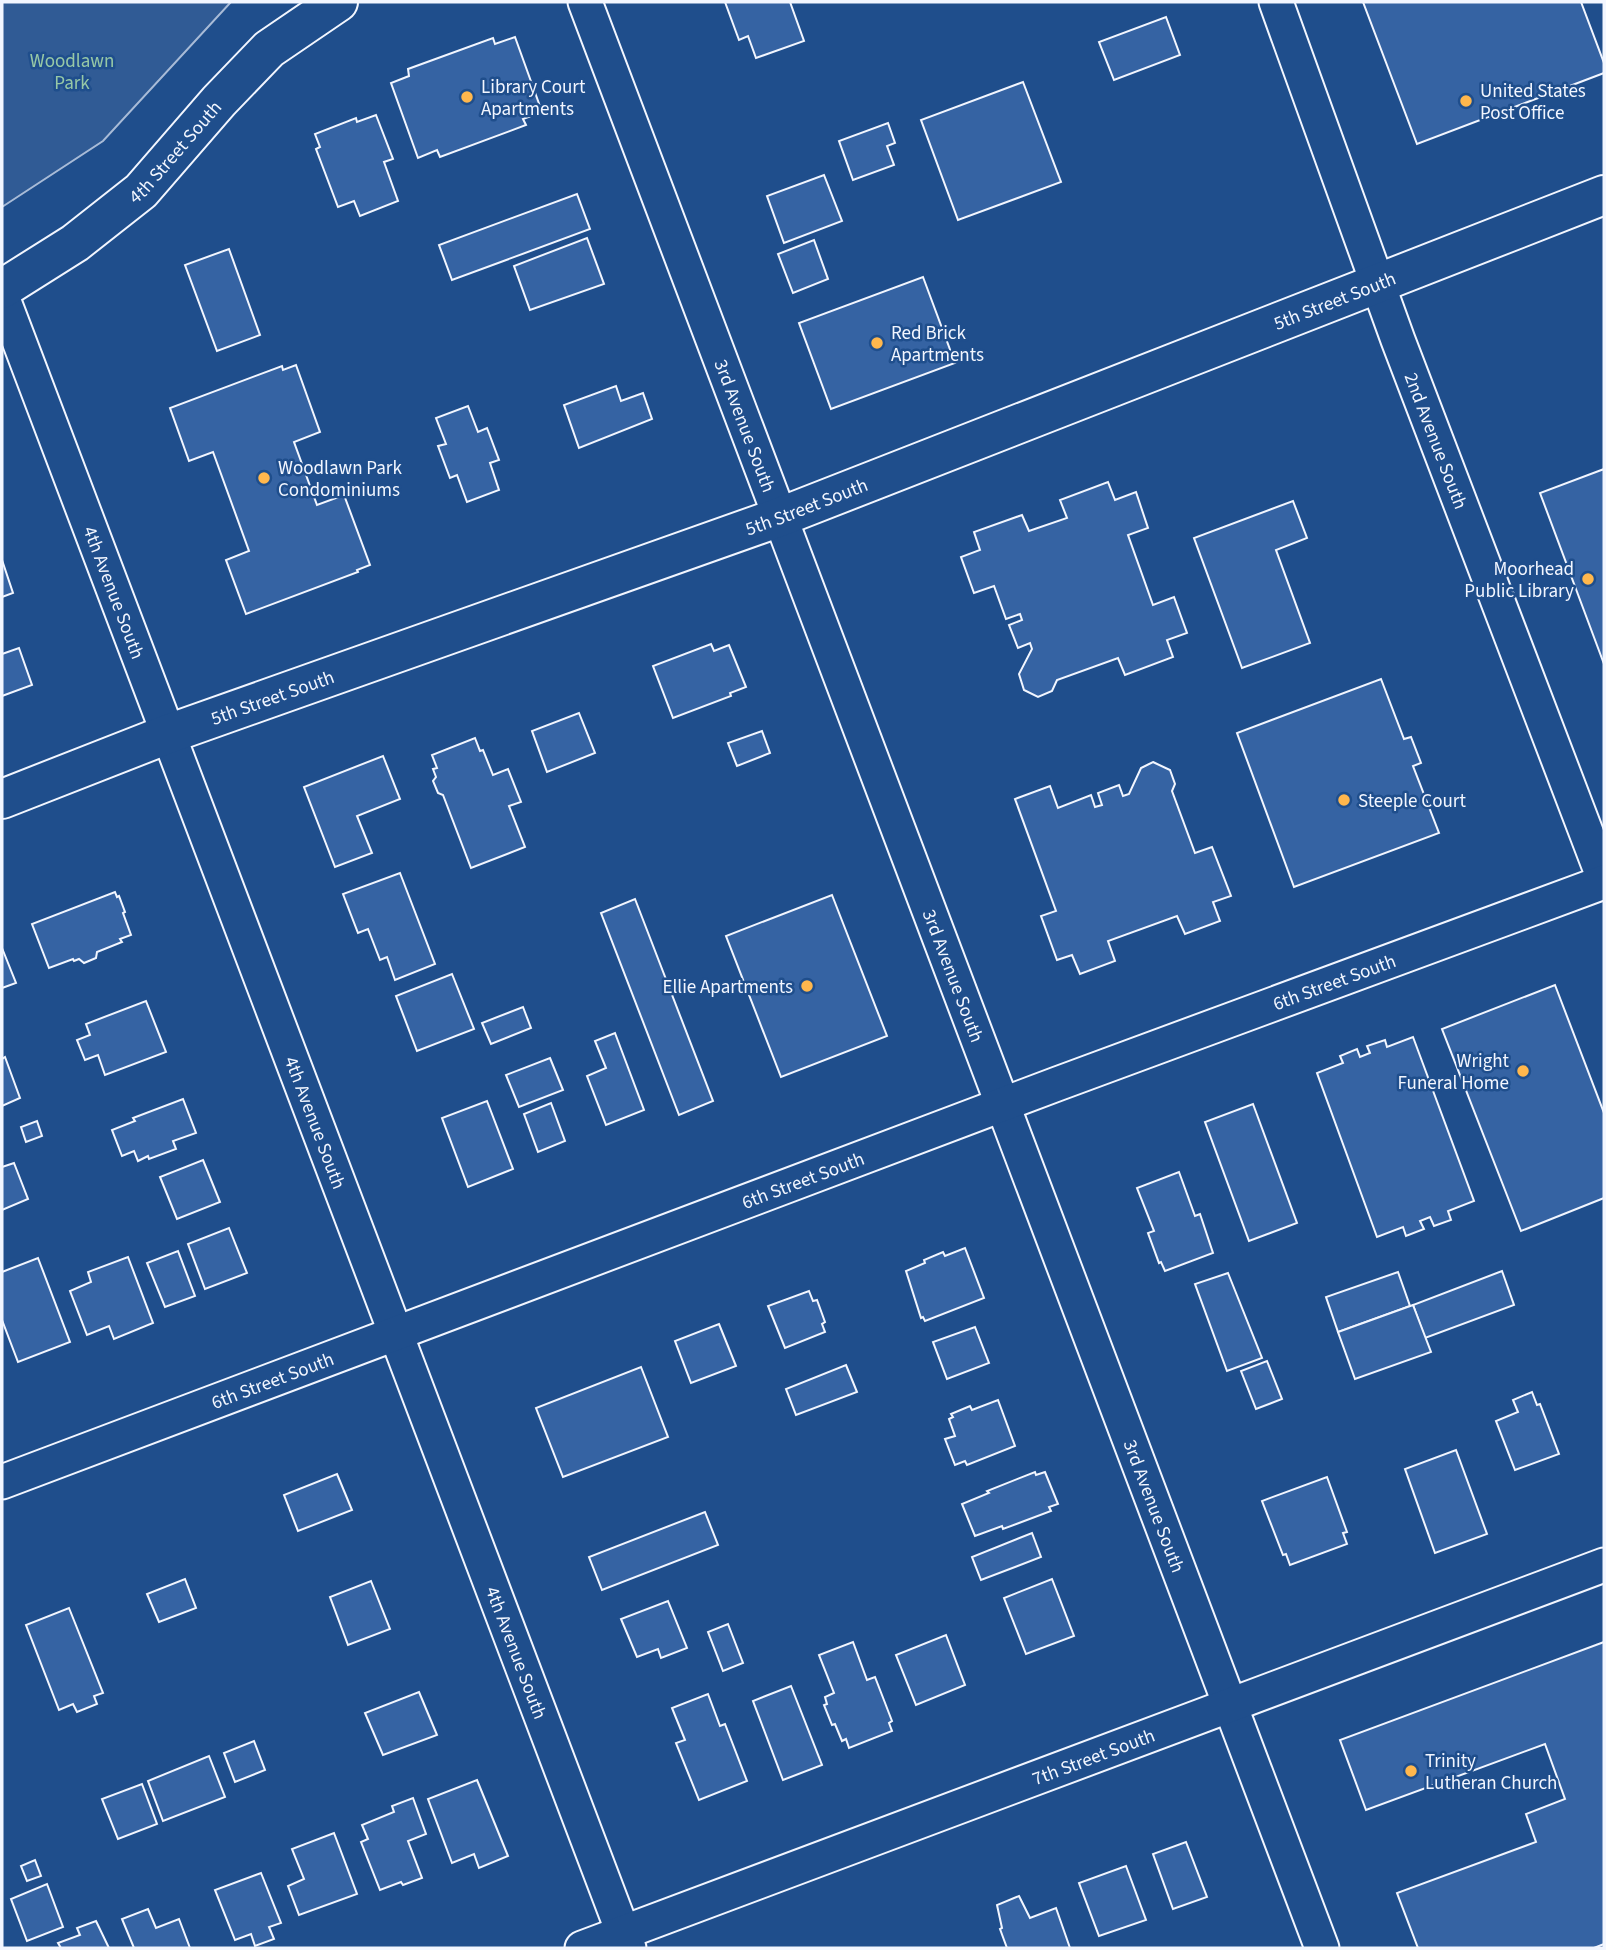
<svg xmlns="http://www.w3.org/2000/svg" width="1606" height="1950" viewBox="0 0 1606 1950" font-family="'Source Sans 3',sans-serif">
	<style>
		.green { fill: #305b95; stroke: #a8bbd7; stroke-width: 2 }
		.building { fill: #3563a3; stroke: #f2f6ff; stroke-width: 2 }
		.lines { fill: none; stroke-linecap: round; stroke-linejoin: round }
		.minor-casing { stroke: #f2f6ff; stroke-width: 37 }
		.tertiary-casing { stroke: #f2f6ff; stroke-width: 42 }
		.minor { stroke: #1f4e8c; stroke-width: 33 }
		.tertiary { stroke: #1f4e8c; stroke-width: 38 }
		.poi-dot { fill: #ffb74d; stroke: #1f4e8c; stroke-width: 2.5 }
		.labels { text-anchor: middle; stroke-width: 5; stroke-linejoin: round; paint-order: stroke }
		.park-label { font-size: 19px; fill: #97c8a6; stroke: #1f4e8c }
		.poi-label { font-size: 19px; fill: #f2f6ff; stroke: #1f4e8c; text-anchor: start }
		.street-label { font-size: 19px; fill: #f2f6ff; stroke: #1f4e8c }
	</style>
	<rect width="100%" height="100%" fill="#1f4e8c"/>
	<polygon class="green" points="2,2 231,2 103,141 2,207"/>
	<g class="building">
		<polygon points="725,2 790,2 804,41 756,58 748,36 739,40"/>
		<polygon points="1363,2 1581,2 1604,63 1604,73 1417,144"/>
		<polygon points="1166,17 1180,55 1114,80 1099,42"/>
		<polygon points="515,37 542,112 523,119 526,125 440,157 437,150 418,158 391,83 409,76 408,69 493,38 495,44"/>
		<polygon points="1023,82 1061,182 958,220 921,120"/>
		<polygon points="376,115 393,159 384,162 398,201 360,216 354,201 338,207 316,149 320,147 315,134 356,118 357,122"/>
		<polygon points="888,123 895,143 887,146 894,165 853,180 839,141"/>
		<polygon points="824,175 842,221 784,243 767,196"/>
		<polygon points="577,194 590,229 452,280 439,245"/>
		<polygon points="587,238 604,284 530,310 514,266"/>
		<polygon points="814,240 828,279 793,293 778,254"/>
		<polygon points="229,249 260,335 217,351 185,265"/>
		<polygon points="923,277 955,363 831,409 799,323"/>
		<polygon points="296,365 320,432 294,442 317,505 344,495 370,565 357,570 358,572 246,614 226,560 249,551 213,452 189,461 170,408 282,366 283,370"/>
		<polygon points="616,386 621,401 643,393 652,419 579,448 564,405"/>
		<polygon points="468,406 478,432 487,428 499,460 490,463 499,490 467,502 457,475 450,478 438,446 446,444 436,418"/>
		<polygon points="1604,469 1604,664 1540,493"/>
		<polygon points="1108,482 1115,500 1136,492 1148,528 1128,535 1153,605 1174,597 1187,633 1167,640 1173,657 1125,675 1118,658 1057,680 1052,691 1038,697 1024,690 1019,674 1032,649 1030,643 1018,648 1009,625 1022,620 1020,614 1006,619 994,586 974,593 961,557 980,550 974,532 1022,515 1029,531 1067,518 1060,500"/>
		<polygon points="1293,501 1307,538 1276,550 1310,643 1242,668 1194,538"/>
		<polygon points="2,560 13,593 2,597"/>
		<polygon points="711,644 714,651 729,645 746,687 730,693 731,696 673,718 653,666"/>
		<polygon points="19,648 32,685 2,696 2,654"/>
		<polygon points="1381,679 1404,739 1411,737 1421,763 1413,766 1439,833 1294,887 1237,733"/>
		<polygon points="579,713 595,753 547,772 532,731"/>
		<polygon points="762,731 770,753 737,766 728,743"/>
		<polygon points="475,738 480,751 483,750 493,775 508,769 521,802 509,806 525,847 471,868 443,795 438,793 433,781 436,777 433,769 437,768 432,755"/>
		<polygon points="383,756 400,799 357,816 372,853 335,867 304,787"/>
		<polygon points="1153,762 1170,770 1175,784 1172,791 1195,853 1212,847 1231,896 1213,902 1220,921 1185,934 1177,916 1108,941 1115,961 1080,974 1072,955 1057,960 1041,916 1056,911 1015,799 1050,786 1058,808 1091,795 1095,807 1102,805 1098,793 1119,785 1123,796 1129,794 1141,768"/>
		<polygon points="400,873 435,964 395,980 387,957 380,960 368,929 358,933 343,894"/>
		<polygon points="115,892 117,897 119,896 125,912 123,913 131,935 120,939 122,942 97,952 96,958 84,963 79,959 74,961 73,959 49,968 32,924"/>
		<polygon points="832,895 887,1036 781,1077 726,936"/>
		<polygon points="635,899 713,1101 679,1115 601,913"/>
		<polygon points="2,948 16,983 2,988"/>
		<polygon points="452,974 474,1029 417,1051 396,996"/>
		<polygon points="1555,985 1604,1113 1604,1198 1521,1231 1442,1029"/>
		<polygon points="146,1001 166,1052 105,1075 98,1055 85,1060 77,1040 90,1035 86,1024"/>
		<polygon points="523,1007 531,1028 491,1044 482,1023"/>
		<polygon points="615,1033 644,1110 606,1125 587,1076 606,1068 595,1041"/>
		<polygon points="1413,1037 1474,1201 1448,1211 1451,1220 1434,1226 1430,1217 1420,1221 1424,1229 1406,1236 1403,1227 1377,1237 1317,1073 1343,1063 1340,1056 1357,1049 1360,1057 1370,1053 1367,1046 1385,1040 1387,1047"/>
		<polygon points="5,1057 20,1098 2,1106 2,1059"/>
		<polygon points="550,1058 563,1090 519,1107 506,1075"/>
		<polygon points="183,1099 196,1133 173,1141 176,1149 149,1159 148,1156 138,1161 134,1151 122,1156 112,1130 135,1121 133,1118"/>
		<polygon points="487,1101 513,1169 468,1187 442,1118"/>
		<polygon points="551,1103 565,1141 538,1152 524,1114"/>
		<polygon points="1253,1104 1297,1223 1249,1241 1205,1122"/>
		<polygon points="37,1121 42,1136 26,1142 21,1127"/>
		<polygon points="203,1160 220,1202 177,1219 160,1177"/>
		<polygon points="14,1163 28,1199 2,1210 2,1167"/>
		<polygon points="1179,1172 1195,1216 1200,1214 1213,1253 1165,1271 1161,1262 1159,1263 1148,1233 1154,1231 1137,1188"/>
		<polygon points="229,1228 247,1273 205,1289 188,1244"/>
		<polygon points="965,1248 984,1298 925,1321 923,1317 921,1318 906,1271 925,1263 924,1260 943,1252 945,1256"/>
		<polygon points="178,1251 195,1296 165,1307 147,1263"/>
		<polygon points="128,1257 153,1323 114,1339 109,1326 87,1335 70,1291 91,1282 88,1272"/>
		<polygon points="38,1258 70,1342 18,1362 2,1320 2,1272"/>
		<polygon points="1502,1271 1514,1305 1425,1338 1413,1305"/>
		<polygon points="1398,1272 1410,1306 1338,1332 1326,1297"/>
		<polygon points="1228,1273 1262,1358 1227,1371 1195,1284"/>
		<polygon points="809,1291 813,1301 817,1300 825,1322 822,1324 825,1332 785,1348 768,1306"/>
		<polygon points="1413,1305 1431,1352 1355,1379 1338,1332"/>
		<polygon points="719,1324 736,1366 691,1383 675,1341"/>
		<polygon points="975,1327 989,1363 947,1379 933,1342"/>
		<polygon points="1267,1361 1282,1399 1256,1409 1241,1371"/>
		<polygon points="846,1365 857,1392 796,1415 786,1389"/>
		<polygon points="641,1367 668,1437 563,1477 536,1408"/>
		<polygon points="1532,1392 1537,1405 1540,1404 1559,1454 1515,1470 1496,1421 1518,1412 1513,1400"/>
		<polygon points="998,1400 1015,1446 967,1465 965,1461 955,1465 945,1439 955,1436 949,1419 953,1417 951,1414 970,1406 972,1410"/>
		<polygon points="1456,1450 1487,1534 1435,1553 1405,1469"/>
		<polygon points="1035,1472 1036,1475 1045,1472 1058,1504 1049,1507 1051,1511 1003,1529 1002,1526 975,1536 962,1504 989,1493 987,1491"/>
		<polygon points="337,1474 352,1510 298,1531 284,1495"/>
		<polygon points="1327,1477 1347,1532 1343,1533 1347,1544 1290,1565 1286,1554 1283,1555 1262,1501"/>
		<polygon points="705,1512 718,1545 602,1590 589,1557"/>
		<polygon points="1032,1533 1041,1557 981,1580 972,1557"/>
		<polygon points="185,1579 196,1608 159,1622 147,1594"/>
		<polygon points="1052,1579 1074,1636 1026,1654 1004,1598"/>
		<polygon points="371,1581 390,1629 348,1645 330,1597"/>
		<polygon points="668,1601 687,1648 661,1658 658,1649 637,1657 621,1619"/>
		<polygon points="69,1608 103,1693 94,1696 97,1704 77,1712 73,1704 59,1710 26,1625"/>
		<polygon points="728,1624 743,1663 723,1671 708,1632"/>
		<polygon points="946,1635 965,1685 916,1705 896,1655"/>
		<polygon points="853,1642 867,1680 875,1677 892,1721 889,1723 892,1731 849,1748 846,1739 842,1741 835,1724 832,1725 824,1705 827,1704 825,1697 834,1693 819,1655"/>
		<polygon points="1604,1642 1604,1944 1594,1948 1418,1948 1397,1893 1536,1842 1526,1814 1565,1799 1545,1744 1366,1810 1340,1740"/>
		<polygon points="791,1686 822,1765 783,1780 753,1701"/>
		<polygon points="419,1692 437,1735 383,1755 365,1713"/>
		<polygon points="708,1694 720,1726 725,1724 747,1781 699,1800 676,1743 685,1740 672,1708"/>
		<polygon points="254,1741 265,1770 235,1782 224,1753"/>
		<polygon points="209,1756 225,1797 163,1821 148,1781"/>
		<polygon points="477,1780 508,1856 479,1868 474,1854 452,1863 428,1799"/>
		<polygon points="142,1784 157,1824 118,1839 102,1799"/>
		<polygon points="413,1798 426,1834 408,1841 422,1878 403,1885 401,1882 380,1890 361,1842 368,1839 362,1825 394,1812 392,1806"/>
		<polygon points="334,1833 357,1894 299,1915 288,1886 304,1879 292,1849"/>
		<polygon points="1186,1842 1207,1897 1173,1909 1153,1854"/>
		<polygon points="35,1860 41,1876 27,1881 21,1866"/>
		<polygon points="1126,1866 1146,1920 1099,1936 1079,1883"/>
		<polygon points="261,1873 281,1923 269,1927 274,1939 255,1946 251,1934 235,1940 215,1890"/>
		<polygon points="47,1884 63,1927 27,1941 11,1899"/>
		<polygon points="1019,1896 1030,1918 1056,1908 1070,1948 1007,1948 1000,1929 1002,1928 997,1905"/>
		<polygon points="148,1909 156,1928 179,1919 190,1948 134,1948 122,1919"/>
		<polygon points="96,1921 109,1948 61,1948 58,1943 80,1935 77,1928"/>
	</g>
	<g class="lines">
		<g class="minor-casing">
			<g id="minor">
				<path id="s1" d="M585,2L1322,1948"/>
				<path id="s2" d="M1276,2L1398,340L1604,879"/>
				<path id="s3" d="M2,296L629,1948"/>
				<path id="s4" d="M2,1482L1057,1084L1604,882"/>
				<path id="s5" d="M582,1948L1604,1565"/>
			</g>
		</g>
		<g class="tertiary-casing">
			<g id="tertiary">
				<path id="s6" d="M2,289L75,243L141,191L219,101L269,49L338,2"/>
				<path id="s7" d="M2,799L168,734L780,517L1604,195"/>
			</g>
		</g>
		<use href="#minor" class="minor"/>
		<use href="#tertiary" class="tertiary"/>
	</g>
	<g class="poi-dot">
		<circle cx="467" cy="97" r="7"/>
		<circle cx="1466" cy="101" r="7"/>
		<circle cx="877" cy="343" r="7"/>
		<circle cx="264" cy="478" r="7"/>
		<circle cx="1588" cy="579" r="7"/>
		<circle cx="1344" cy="800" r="7"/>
		<circle cx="807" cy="986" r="7"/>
		<circle cx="1523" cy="1071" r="7"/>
		<circle cx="1411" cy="1771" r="7"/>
	</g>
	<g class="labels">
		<g class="park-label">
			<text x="72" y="67">Woodlawn<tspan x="72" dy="22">Park</tspan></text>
		</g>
		<g class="poi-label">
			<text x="481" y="93">Library Court<tspan x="481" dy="22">Apartments</tspan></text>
			<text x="1480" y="97">United States<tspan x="1480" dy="22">Post Office</tspan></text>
			<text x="891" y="339">Red Brick<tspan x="891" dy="22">Apartments</tspan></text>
			<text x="278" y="474">Woodlawn Park<tspan x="278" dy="22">Condominiums</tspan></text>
			<text x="1574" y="575" text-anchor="end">Moorhead<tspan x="1574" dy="22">Public Library</tspan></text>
			<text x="1358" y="807">Steeple Court</text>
			<text x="793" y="993" text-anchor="end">Ellie Apartments</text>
			<text x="1509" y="1067" text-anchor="end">Wright<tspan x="1509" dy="22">Funeral Home</tspan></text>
			<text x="1425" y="1767">Trinity<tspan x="1425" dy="22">Lutheran Church</tspan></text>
		</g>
		<g class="street-label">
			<text dy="7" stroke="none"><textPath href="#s6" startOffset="222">4th Street South</textPath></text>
			<text dy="7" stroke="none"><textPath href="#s7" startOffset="1423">5th Street South</textPath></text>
			<text dy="7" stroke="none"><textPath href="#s1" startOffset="453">3rd Avenue South</textPath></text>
			<text dy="7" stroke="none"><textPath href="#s2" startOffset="467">2nd Avenue South</textPath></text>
			<text dy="7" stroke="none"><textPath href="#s7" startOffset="856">5th Street South</textPath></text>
			<text dy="7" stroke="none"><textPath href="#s3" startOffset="317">4th Avenue South</textPath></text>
			<text dy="7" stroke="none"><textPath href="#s7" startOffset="289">5th Street South</textPath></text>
			<text dy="7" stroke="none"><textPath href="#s1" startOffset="1041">3rd Avenue South</textPath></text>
			<text dy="7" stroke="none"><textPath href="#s4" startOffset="1423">6th Street South</textPath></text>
			<text dy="7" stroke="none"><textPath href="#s3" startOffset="884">4th Avenue South</textPath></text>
			<text dy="7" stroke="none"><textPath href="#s4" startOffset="856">6th Street South</textPath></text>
			<text dy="7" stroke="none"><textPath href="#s4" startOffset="289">6th Street South</textPath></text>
			<text dy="7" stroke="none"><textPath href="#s1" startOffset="1608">3rd Avenue South</textPath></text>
			<text dy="7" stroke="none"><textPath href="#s3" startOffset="1451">4th Avenue South</textPath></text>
			<text dy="7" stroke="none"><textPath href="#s5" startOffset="546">7th Street South</textPath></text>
		</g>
	</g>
	<rect width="1606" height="1950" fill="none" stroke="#f2f6ff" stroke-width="7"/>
</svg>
